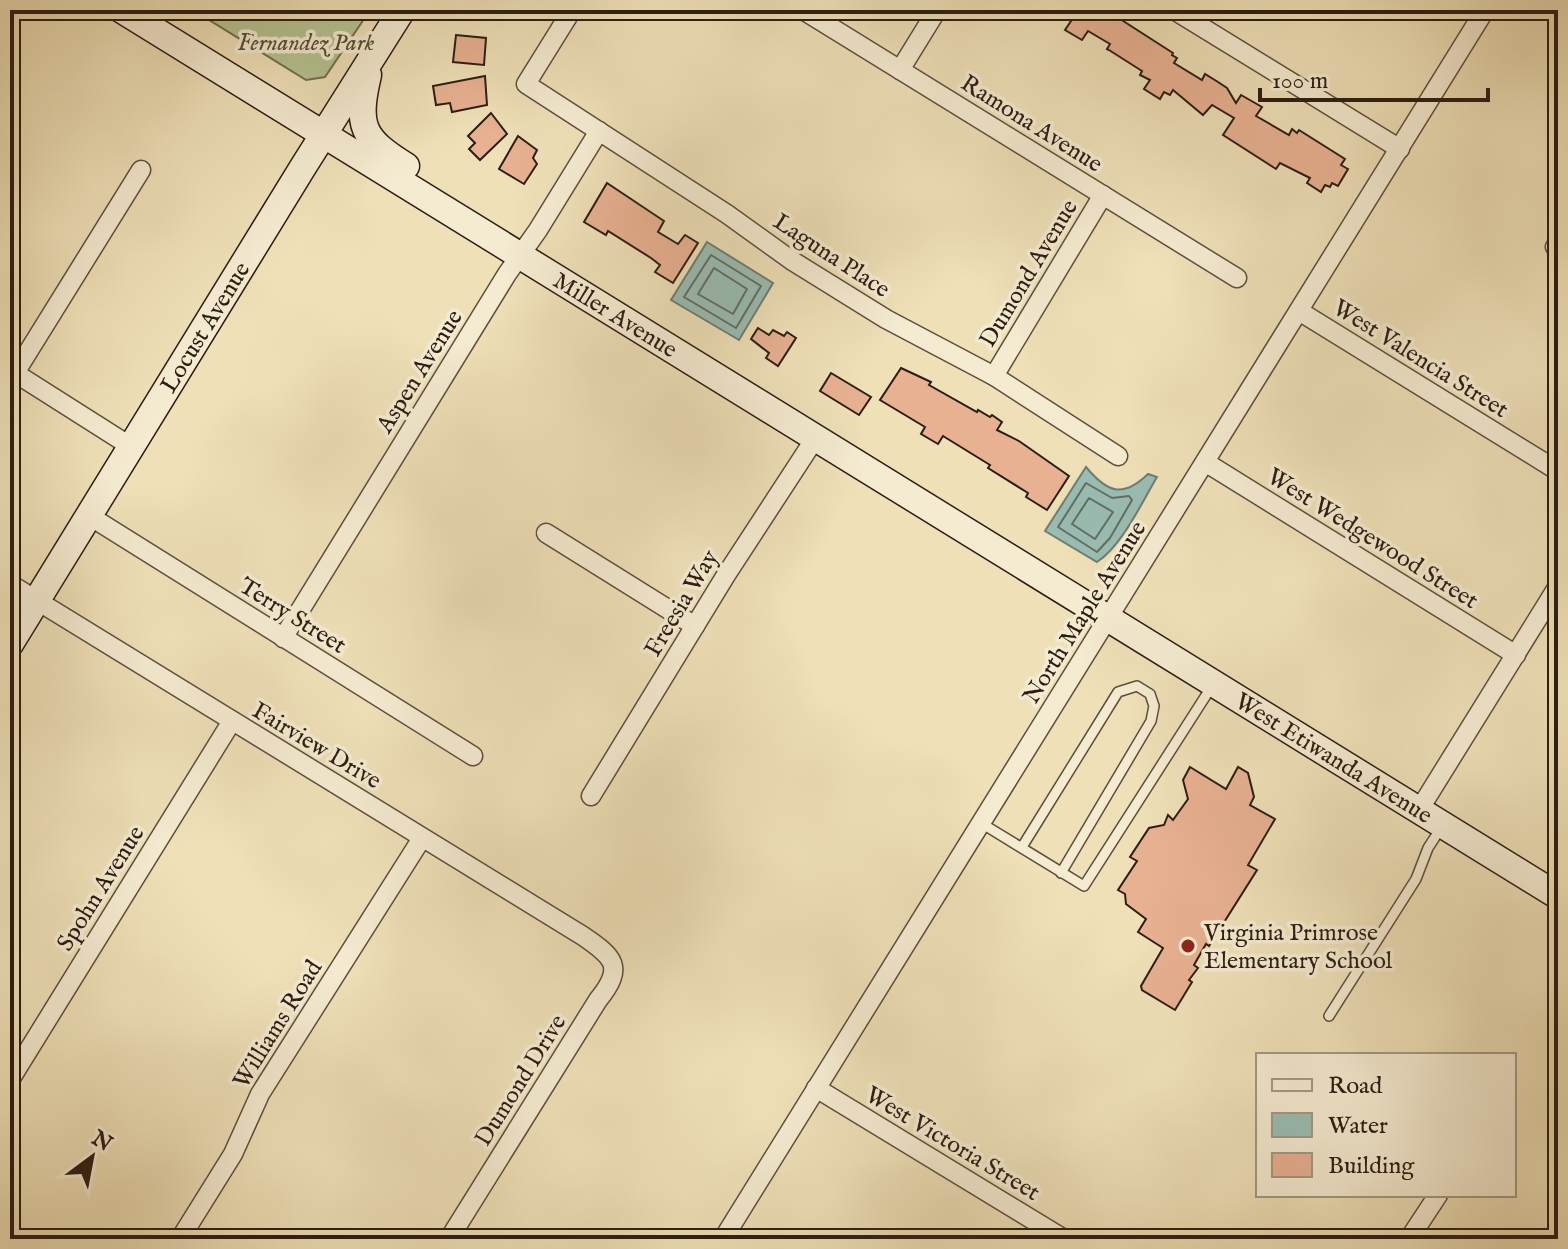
<svg xmlns="http://www.w3.org/2000/svg" width="1568" height="1249" viewBox="0 0 1568 1249" font-family="'IM FELL English',serif">
	<style>
		.green { fill: #b5c392; stroke: #707052; stroke-width: 2 }
		.water { fill: #9abdb3; stroke: #6e7d73; stroke-width: 2 }
		.lines { fill: none; stroke-linecap: round; stroke-linejoin: round }
		.shore { stroke: #626d63; stroke-width: 2 }
		.building { fill: #e8b192; stroke: #2b1d13; stroke-width: 2 }
		.lane-casing { stroke: #5c4e3c; stroke-width: 12 }
		.street-casing { stroke: #5c4e3c; stroke-width: 21 }
		.secondary-casing { stroke: #2b1d13; stroke-width: 29 }
		.lane { stroke: #f5ebd1; stroke-width: 9 }
		.street { stroke: #f5ebd1; stroke-width: 18 }
		.secondary { stroke: #f5ebd1; stroke-width: 26 }
		.poi-dot { fill: #8f2418; stroke: #f5ebd1; stroke-width: 3 }
		.labels { text-anchor: middle; stroke-width: 7; stroke-linejoin: round; paint-order: stroke }
		.park-label { font-size: 24px; font-style: italic; fill: #544f39; stroke: #f5ebd1 }
		.street-label { font-size: 24px; fill: #2b1d13; stroke: #f5ebd1 }
		.poi-label { font-size: 24px; fill: #2b1d13; stroke: #f5ebd1; text-anchor: start }
	</style>
	<rect width="100%" height="100%" fill="#efe0b8"/>
	<filter id="stains"><feTurbulence type="fractalNoise" baseFrequency=".0025" numOctaves="4"/><feColorMatrix values="0 0 0 0 .2 0 0 0 0 .09 0 0 0 0 .02 0 0 0 .5 -.17"/></filter>
	<radialGradient id="worn" r=".72"><stop offset=".6" stop-color="#630" stop-opacity="0"/><stop offset="1" stop-color="#630" stop-opacity=".3"/></radialGradient>
	<polygon class="green" points="193,10 370,10 325,77 306,80"/>
	<g class="water">
		<polygon points="707,242 773,283 739,340 671,300"/>
		<path d="M1086,467C1107,492 1122,499 1148,474L1157,477C1142,502 1122,546 1097,562L1045,531Z"/>
	</g>
	<g class="lines">
		<g class="shore">
			<polygon points="711,255 761,286 736,328 684,297"/>
			<polygon points="714,268 747,289 733,314 698,294"/>
			<polygon points="1086,483 1112,498 1129,496 1132,500 1110,538 1097,552 1058,527"/>
			<polygon points="1089,498 1113,512 1095,539 1072,524"/>
		</g>
	</g>
	<g class="building">
		<polygon points="1055,10 1106,10 1173,53 1172,55 1177,58 1174,63 1202,80 1205,74 1218,82 1227,88 1236,103 1241,95 1262,107 1256,116 1289,135 1292,129 1297,133 1299,130 1345,159 1341,165 1348,169 1338,186 1332,183 1330,187 1325,185 1321,192 1307,183 1310,178 1280,163 1276,169 1223,135 1234,118 1212,105 1203,115 1173,90 1170,95 1164,92 1160,99 1144,89 1150,80 1140,75 1142,71 1109,50 1107,49 1110,44 1088,31 1082,40 1065,30 1071,21"/>
		<polygon points="456,35 486,38 484,65 453,62"/>
		<polygon points="485,76 487,105 452,112 450,103 436,105 433,86"/>
		<polygon points="491,113 507,134 480,160 469,149 475,143 468,136"/>
		<polygon points="518,136 537,150 533,158 537,164 524,184 499,169"/>
		<polygon points="607,183 664,221 658,232 678,244 685,235 698,243 673,283 655,272 660,265 651,258 608,231 606,235 584,222"/>
		<polygon points="758,328 769,335 773,330 784,336 787,332 796,338 778,366 766,358 769,353 751,339"/>
		<polygon points="901,368 931,382 929,385 977,412 978,410 990,417 992,415 1002,422 997,430 1019,441 1069,476 1047,510 1026,497 1028,493 988,468 990,465 943,436 938,444 921,434 925,427 880,400"/>
		<polygon points="831,373 871,397 859,415 820,391"/>
		<polygon points="1190,767 1226,789 1238,767 1248,773 1254,797 1250,805 1275,819 1248,865 1257,870 1209,946 1206,944 1194,965 1198,968 1189,980 1192,982 1175,1010 1142,990 1141,986 1163,948 1138,932 1146,919 1126,904 1125,894 1118,890 1137,861 1130,857 1149,828 1164,825 1168,815 1173,820 1188,799 1183,780"/>
	</g>
	<g class="lines">
		<g class="lane-casing">
			<g id="lane">
				<polyline points="981,823 1084,886 1212,686"/>
				<polyline points="1022,847 1118,692 1137,686 1150,694 1154,706 1151,721 1061,873"/>
				<polyline points="1329,1016 1416,879 1428,848 1441,828"/>
			</g>
		</g>
		<g class="street-casing">
			<g id="street">
				<polyline points="572,10 526,84 727,214 791,260 886,319 994,376 1118,456"/>
				<polyline points="803,10 1237,278"/>
				<polyline points="1174,10 1400,149"/>
				<polyline points="900,70 937,10"/>
				<polyline points="1558,243 1555,247 1558,249"/>
				<polyline points="1299,311 1558,471"/>
				<polyline points="994,376 1103,195"/>
				<polyline points="130,446 15,373 141,170"/>
				<polyline points="1205,462 1516,655"/>
				<polyline points="88,515 473,756"/>
				<polyline points="546,533 695,626"/>
				<path d="M10,584L583,936C614,957 625,967 598,1000L449,1239"/>
				<polyline points="283,638 507,274 538,230 599,131"/>
				<polyline points="591,796 726,575 816,437"/>
				<polyline points="1419,810 1558,586"/>
				<polyline points="10,1080 232,721"/>
				<polyline points="816,1088 1064,1239"/>
				<polyline points="180,1239 233,1154 260,1094 422,838"/>
				<polyline points="723,1239 1485,10"/>
				<polyline points="1409,1239 1438,1195"/>
			</g>
		</g>
		<g class="secondary-casing">
			<g id="secondary">
				<path id="s1" d="M122,10L1558,896"/>
				<path d="M368,75C356,126 362,139 406,166"/>
				<path id="s2" d="M10,644L303,167L402,10"/>
			</g>
		</g>
		<use href="#lane" class="lane"/>
		<use href="#street" class="street"/>
		<use href="#secondary" class="secondary"/>
	</g>
	<circle class="poi-dot" cx="1188" cy="946" r="8"/>
	<g class="labels">
		<g class="park-label">
			<text x="306" y="50">Fernandez Park</text>
		</g>
		<g class="street-label">
			<text transform="translate(1032 123) rotate(32)" y="8">Ramona Avenue</text>
			<text transform="translate(832 255) rotate(33)" y="8">Laguna Place</text>
			<text transform="translate(1028 273) rotate(-59)" y="8">Dumond Avenue</text>
			<text dy="8" stroke="none"><textPath href="#s1" startOffset="580">Miller Avenue</textPath></text>
			<text dy="8" stroke="none"><textPath href="#s2" startOffset="372">Locust Avenue</textPath></text>
			<text transform="translate(1421 358) rotate(32)" y="8">West Valencia Street</text>
			<text transform="translate(419 371) rotate(-58)" y="8">Aspen Avenue</text>
			<text transform="translate(1373 538) rotate(32)" y="8">West Wedgewood Street</text>
			<text transform="translate(681 603) rotate(-59)" y="8">Freesia Way</text>
			<text transform="translate(1084 612) rotate(-58)" y="8">North Maple Avenue</text>
			<text transform="translate(293 615) rotate(32)" y="8">Terry Street</text>
			<text transform="translate(317 745) rotate(31)" y="8">Fairview Drive</text>
			<text dy="8" stroke="none"><textPath href="#s1" startOffset="1424">West Etiwanda Avenue</textPath></text>
			<text transform="translate(100 888) rotate(-58)" y="8">Spohn Avenue</text>
			<text transform="translate(277 1024) rotate(-58)" y="8">Williams Road</text>
			<text transform="translate(520 1080) rotate(-58)" y="8">Dumond Drive</text>
			<text transform="translate(953 1143) rotate(31)" y="8">West Victoria Street</text>
		</g>
		<g class="poi-label">
			<text x="1204" y="940">Virginia Primrose<tspan x="1204" dy="28">Elementary School</tspan></text>
		</g>
	</g>
	<rect width="1568" height="1249" fill="none" stroke="#efe0b8" stroke-width="40"/>
	<rect x="12" y="12" width="1544" height="1225" fill="none" stroke="#2b1d13" stroke-width="4"/>
	<rect x="20" y="20" width="1528" height="1209" fill="none" stroke="#2b1d13" stroke-width="2"/>
	<rect x="1256" y="1053" width="260" height="144" fill="#f5ebd1" stroke="#a49985" stroke-width="2"/>
	<rect x="1272" y="1079" width="40" height="12" fill="#f5ebd1" stroke="#a49985" stroke-width="2"/>
	<text x="1328" y="1093" font-size="24" fill="#2b1d13">Road</text>
	<rect x="1272" y="1113" width="40" height="24" fill="#9abdb3" stroke="#a49985" stroke-width="2"/>
	<text x="1328" y="1133" font-size="24" fill="#2b1d13">Water</text>
	<rect x="1272" y="1153" width="40" height="24" fill="#e8b192" stroke="#a49985" stroke-width="2"/>
	<text x="1328" y="1173" font-size="24" fill="#2b1d13">Building</text>
	<g transform="translate(92 1157) rotate(32)" stroke="#f5ebd1" stroke-width="6" paint-order="stroke">
	<path d="M0-6L14 30L0 20L-14 30Z" fill="#2b1d13"/>
	<text y="-12" font-size="22" font-weight="bold" text-anchor="middle" fill="#2b1d13">N</text>
	</g>
	<path d="M1260 88v12h228v-12" fill="none" stroke="#2b1d13" stroke-width="4"/>
	<text x="1272" y="88" font-size="24" fill="#2b1d13" stroke="#f5ebd1" stroke-width="6" paint-order="stroke">100 m</text>
	<rect width="100%" height="100%" filter="url(#stains)"/>
	<rect width="100%" height="100%" fill="url(#worn)"/>
</svg>
